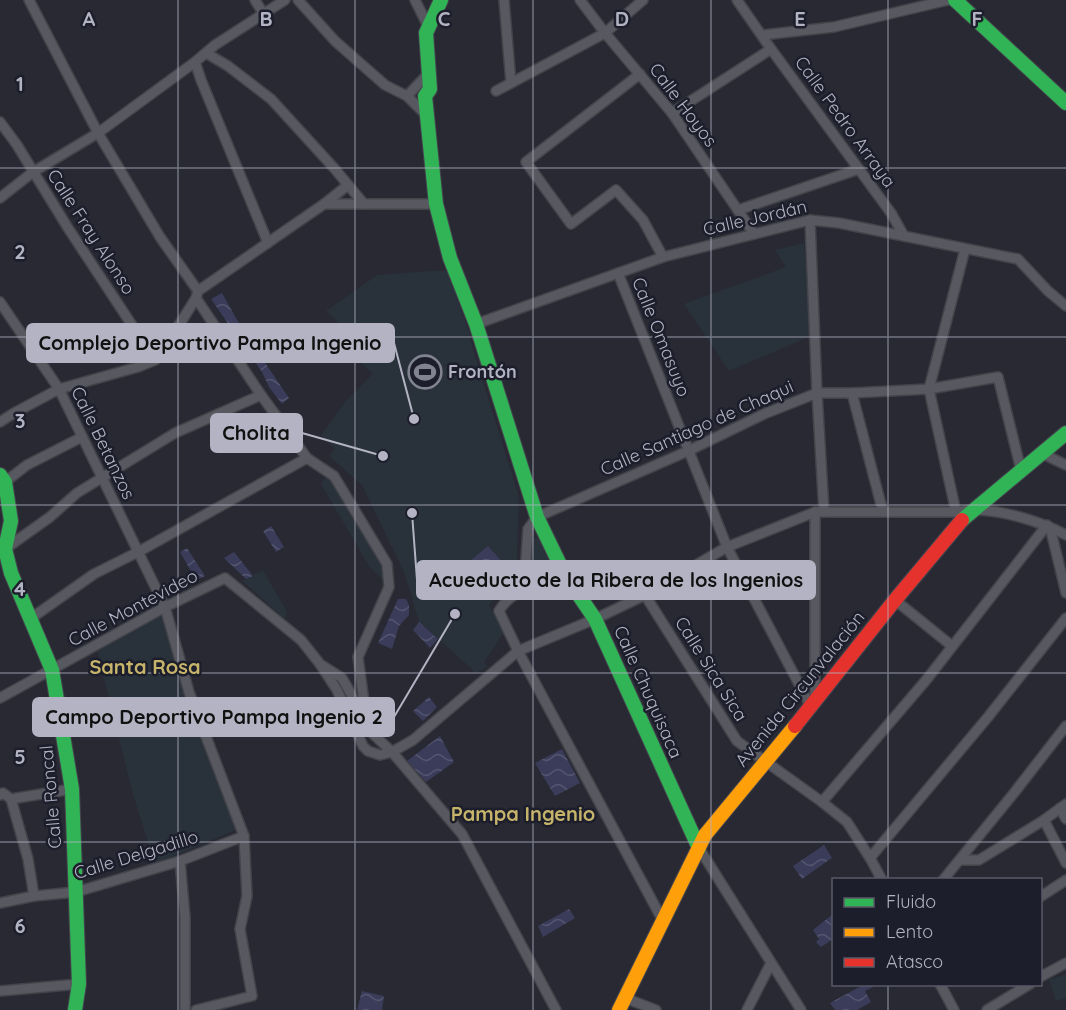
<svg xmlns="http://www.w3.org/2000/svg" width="1066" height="1010" viewBox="0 0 1066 1010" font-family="Quicksand,sans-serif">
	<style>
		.park { fill: #29323a }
		.water { fill: url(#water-waves) }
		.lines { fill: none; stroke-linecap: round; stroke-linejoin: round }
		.street-casing { stroke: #43434a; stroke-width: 12 }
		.fast-casing { stroke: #464650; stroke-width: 16 }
		.slow-casing { stroke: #464650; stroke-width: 16 }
		.jam-casing { stroke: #464650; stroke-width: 16 }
		.street { stroke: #585861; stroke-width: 9 }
		.fast { stroke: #30b455; stroke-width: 14 }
		.slow { stroke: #ff9f0a; stroke-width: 14 }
		.jam { stroke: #e5322d; stroke-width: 14 }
		.grid { fill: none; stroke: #b3b3c3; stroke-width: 1.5; stroke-opacity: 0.55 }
		.labels { text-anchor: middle; stroke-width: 5; stroke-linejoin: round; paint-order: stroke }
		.street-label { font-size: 18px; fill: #b3b3c3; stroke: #1d1e2c }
		.poi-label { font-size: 18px; font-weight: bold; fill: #b3b3c3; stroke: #1d1e2c; text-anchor: start }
		.neighbourhood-label { font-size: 20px; font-weight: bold; fill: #c6b46b; stroke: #1d1e2c }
		.grid-label { font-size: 20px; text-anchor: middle; font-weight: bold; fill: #b3b3c3; stroke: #1d1e2c; stroke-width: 5; stroke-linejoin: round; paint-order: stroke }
		.leader { fill: none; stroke: #b3b3c3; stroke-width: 2 }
		.callout-dot { fill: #b3b3c3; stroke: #1d1e2c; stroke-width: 2 }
		.callout { fill: #b3b3c3; stroke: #b3b3c3; stroke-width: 2 }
		.callout-label { font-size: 20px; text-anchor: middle; font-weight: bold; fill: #111 }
	</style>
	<defs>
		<pattern id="water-waves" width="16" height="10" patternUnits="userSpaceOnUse" patternTransform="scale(1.5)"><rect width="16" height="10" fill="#3a3c5a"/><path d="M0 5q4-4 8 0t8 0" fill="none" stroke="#545670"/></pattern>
	</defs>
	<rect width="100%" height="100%" fill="#282933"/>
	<g class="park">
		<polygon points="804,243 811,336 729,371 684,304 786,267 775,250"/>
		<polygon points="432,271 447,271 469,332 472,346 519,497 516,580 497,596 489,605 504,632 484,662 488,667 473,674 473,670 419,622 404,572 362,485 329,456 335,449 321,435 346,401 373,374 353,355 362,345 326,311 377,275"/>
		<polygon points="326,477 334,485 382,564 385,572 384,581 369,566 321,484"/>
		<polygon points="534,538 541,538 556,572 550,576 534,581 530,578 531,543"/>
		<polygon points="263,570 287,612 285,619 242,581"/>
		<polygon points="163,615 187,708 192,715 238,829 155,864 132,791 97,649"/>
		<polygon points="1066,974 1066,998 1056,1001 1049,980"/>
	</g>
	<g class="water">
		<polygon points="222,293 245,334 251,342 289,398 282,404 269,387 262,372 211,299"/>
		<polygon points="271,526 284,547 276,552 263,531"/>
		<polygon points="488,546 514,575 496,591 470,561"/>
		<polygon points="187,548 205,576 196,580 180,552"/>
		<polygon points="234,552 253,576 246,579 224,558"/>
		<polygon points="398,599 406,599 409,605 409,615 399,626 392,649 378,643"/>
		<polygon points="419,622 438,639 430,648 413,630"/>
		<polygon points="429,697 437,707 423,721 413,711"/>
		<polygon points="440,736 454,762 426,782 407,761"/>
		<polygon points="562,749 580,783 555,796 535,763"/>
		<polygon points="824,845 832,858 802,879 793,866"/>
		<polygon points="569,909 575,918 543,937 538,926"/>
		<polygon points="833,914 833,939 821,947 816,942 819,939 813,930"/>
		<polygon points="863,985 877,985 865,991 871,1002 857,1010 835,1010 830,1003"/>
		<polygon points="362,991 384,996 382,1010 357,1010"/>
	</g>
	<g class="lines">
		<g class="street-casing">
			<g id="street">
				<polyline points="29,0 98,133 160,237 198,291"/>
				<polyline points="255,0 263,13"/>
				<polyline points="298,0 335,41 385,85 407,96 427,116"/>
				<polyline points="415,0 429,28"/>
				<polyline points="504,0 511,83"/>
				<polyline points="580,0 605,33 672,113 754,234"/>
				<polyline points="737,0 771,49 891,213 904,236"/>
				<polyline points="762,35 834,27 948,0"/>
				<polyline points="206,53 228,66 271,99 334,168 364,204"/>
				<polyline points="195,62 201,80 268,243"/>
				<polyline points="640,74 526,162 571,224 616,190 643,220 663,257"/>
				<polyline points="496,91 605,33 643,0"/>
				<polyline points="407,96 429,73"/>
				<polyline points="672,113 771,49"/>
				<polyline points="0,122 17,145 68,228 155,360"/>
				<polyline points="0,198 33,172 98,133 195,62 215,45 285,0"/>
				<polyline points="324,204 348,185"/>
				<polyline points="738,210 859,169"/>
				<polyline points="810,220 817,393 824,512"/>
				<polyline points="618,273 727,547 811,707"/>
				<polyline points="196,298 261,395 307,458 334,476 387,564 389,587 358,657 366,717"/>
				<polyline points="0,302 59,389 165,607 189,692 244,836 247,896 240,929 252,996 196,1010"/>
				<polyline points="476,324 663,257 810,220 839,223 1018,259 1048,291 1066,306"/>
				<polyline points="852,393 883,512"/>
				<polyline points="0,422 14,413 59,389 138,367 155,360 181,322 196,298 198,291 324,204 436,204"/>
				<polyline points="1041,453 1066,465"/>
				<polyline points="0,483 5,482 27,465 82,437"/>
				<polyline points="815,512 815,699"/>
				<polyline points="956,512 929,389 965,249"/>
				<polyline points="1050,527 1066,593"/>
				<polyline points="5,549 50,517 77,493 175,433 261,395"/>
				<path d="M565,575C543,583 512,588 499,611L518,651L663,921"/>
				<polyline points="524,589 528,529 537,517 688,451 764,414 817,393 852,393 929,389 998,377 1021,470"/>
				<polyline points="645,595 737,741 822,802 847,822 870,858 882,880"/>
				<polyline points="895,600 952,646"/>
				<polyline points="30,619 94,574 138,552 307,458"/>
				<path d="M320,664L337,690L363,746L368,751L380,755L392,752L413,740L518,651L595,619L645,595L727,547L815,512H956C962,511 969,510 975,510C1003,510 1042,522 1066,535"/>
				<polyline points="0,698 165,607 225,578 301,640 320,664 342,678 374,735 392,752 462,834 556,1010"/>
				<polyline points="0,795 3,793 11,799 72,789"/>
				<polyline points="11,799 28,859 34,896"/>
				<polyline points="822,802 927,679 1047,525"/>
				<polyline points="1060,808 1066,819"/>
				<polyline points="1044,820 1066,863"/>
				<polyline points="699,848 801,1010"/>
				<polyline points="870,858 988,717 1066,618"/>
				<polyline points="960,860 979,860 1044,820 1066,804"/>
				<polyline points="180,861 185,917 185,1010"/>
				<polyline points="943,880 1014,793 1066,726"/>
				<polyline points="1040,897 1066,880"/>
				<polyline points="0,903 34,896 76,892 180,861 244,836"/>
				<polyline points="1040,977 1066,963"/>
				<polyline points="940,984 954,1010"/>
				<polyline points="0,991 79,984"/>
				<polyline points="625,998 656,1010"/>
				<polyline points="747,1010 771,963"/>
				<polyline points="987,1010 1030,984"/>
			</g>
		</g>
		<g class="fast-casing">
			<g id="fast">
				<polyline points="441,0 426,33 430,89 425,96 436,204 450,258 476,324 537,517 565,575 595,619 699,848"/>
				<polyline points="955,0 1066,103"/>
				<polyline points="0,475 5,482 11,521 5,549 11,573 52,670 72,789 79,984 75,1010"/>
				<polyline points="962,520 1066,433"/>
			</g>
		</g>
		<g class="slow-casing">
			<polyline id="slow" points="619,1010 705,835 795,726"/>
		</g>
		<g class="jam-casing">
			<polyline id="jam" points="795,726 895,600 962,520"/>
		</g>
		<use href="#street" class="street"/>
		<use href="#fast" class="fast"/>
		<use href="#slow" class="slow"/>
		<use href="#jam" class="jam"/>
	</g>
	<path class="grid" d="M178,0V1010M355,0V1010M533,0V1010M711,0V1010M888,0V880M0,168H1066M0,337H1066M0,505H1066M0,673H1066M0,842H1066M888,984V1010"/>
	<defs>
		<g id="stadium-ring" transform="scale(1.725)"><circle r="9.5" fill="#1d1e2c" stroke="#828391" stroke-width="1.5"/><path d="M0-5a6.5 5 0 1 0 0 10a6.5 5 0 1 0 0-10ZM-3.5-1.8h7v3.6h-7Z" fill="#828391"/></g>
	</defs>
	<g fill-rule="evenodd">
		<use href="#stadium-ring" x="425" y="372"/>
	</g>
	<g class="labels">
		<g class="street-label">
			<text transform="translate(683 105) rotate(53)" y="6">Calle Hoyos</text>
			<text transform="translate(845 122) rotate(54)" y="6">Calle Pedro Arraya</text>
			<text transform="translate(755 218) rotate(-13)" y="6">Calle Jordán</text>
			<text transform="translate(91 232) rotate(57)" y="6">Calle Fray Alonso</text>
			<text transform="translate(661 337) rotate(68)" y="6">Calle Omasuyo</text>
			<text transform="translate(697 428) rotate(-24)" y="6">Calle Santiago de Chaqui</text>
			<text transform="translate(103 443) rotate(64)" y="6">Calle Betanzos</text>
			<text transform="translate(133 608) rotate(-28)" y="6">Calle Montevideo</text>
			<text transform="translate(711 669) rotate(58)" y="6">Calle Sica Sica</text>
			<text transform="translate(800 689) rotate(-51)" y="6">Avenida Circunvalación</text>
			<text transform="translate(648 692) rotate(66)" y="6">Calle Chuquisaca</text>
			<text transform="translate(51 797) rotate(-95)" y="6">Calle Roncal</text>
			<text transform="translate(136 855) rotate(-17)" y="6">Calle Delgadillo</text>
		</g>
		<g class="poi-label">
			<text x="448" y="378">Frontón</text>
		</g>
		<g class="neighbourhood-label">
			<text x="145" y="674">Santa Rosa</text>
			<text x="523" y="821">Pampa Ingenio</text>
		</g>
	</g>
	<g class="grid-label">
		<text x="89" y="26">A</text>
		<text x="266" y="26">B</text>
		<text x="444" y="26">C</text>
		<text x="622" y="26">D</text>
		<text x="800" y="26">E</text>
		<text x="977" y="26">F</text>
		<text x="20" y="91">1</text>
		<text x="20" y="259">2</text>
		<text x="20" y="428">3</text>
		<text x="20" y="596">4</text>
		<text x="20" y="764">5</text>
		<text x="20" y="933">6</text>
	</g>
	<path class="leader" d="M414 419L394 343M383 456L302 433M412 513L417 580M455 614L394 717"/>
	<g class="callout-dot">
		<circle cx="414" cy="419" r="6"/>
		<circle cx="383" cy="456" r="6"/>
		<circle cx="412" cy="513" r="6"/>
		<circle cx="455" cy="614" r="6"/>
	</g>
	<g class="callout">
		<rect x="27" y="324" width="367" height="38" rx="6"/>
		<rect x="211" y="414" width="91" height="38" rx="6"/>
		<rect x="417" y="561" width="398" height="38" rx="6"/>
		<rect x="33" y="698" width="361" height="38" rx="6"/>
	</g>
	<g class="callout-label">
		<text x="210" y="350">Complejo Deportivo Pampa Ingenio</text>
		<text x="256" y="440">Cholita</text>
		<text x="616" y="587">Acueducto de la Ribera de los Ingenios</text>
		<text x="214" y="724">Campo Deportivo Pampa Ingenio 2</text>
	</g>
	<rect x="832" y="878" width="210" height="108" fill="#1d1e2c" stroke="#595a68" stroke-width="1.5"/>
	<rect x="844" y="898" width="30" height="9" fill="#30b455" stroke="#595a68" stroke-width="1.5"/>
	<text x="886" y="908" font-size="18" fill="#b3b3c3">Fluido</text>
	<rect x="844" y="928" width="30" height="9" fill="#ff9f0a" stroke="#595a68" stroke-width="1.5"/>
	<text x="886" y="938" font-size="18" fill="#b3b3c3">Lento</text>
	<rect x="844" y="958" width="30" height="9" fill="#e5322d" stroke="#595a68" stroke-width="1.5"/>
	<text x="886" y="968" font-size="18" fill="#b3b3c3">Atasco</text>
</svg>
